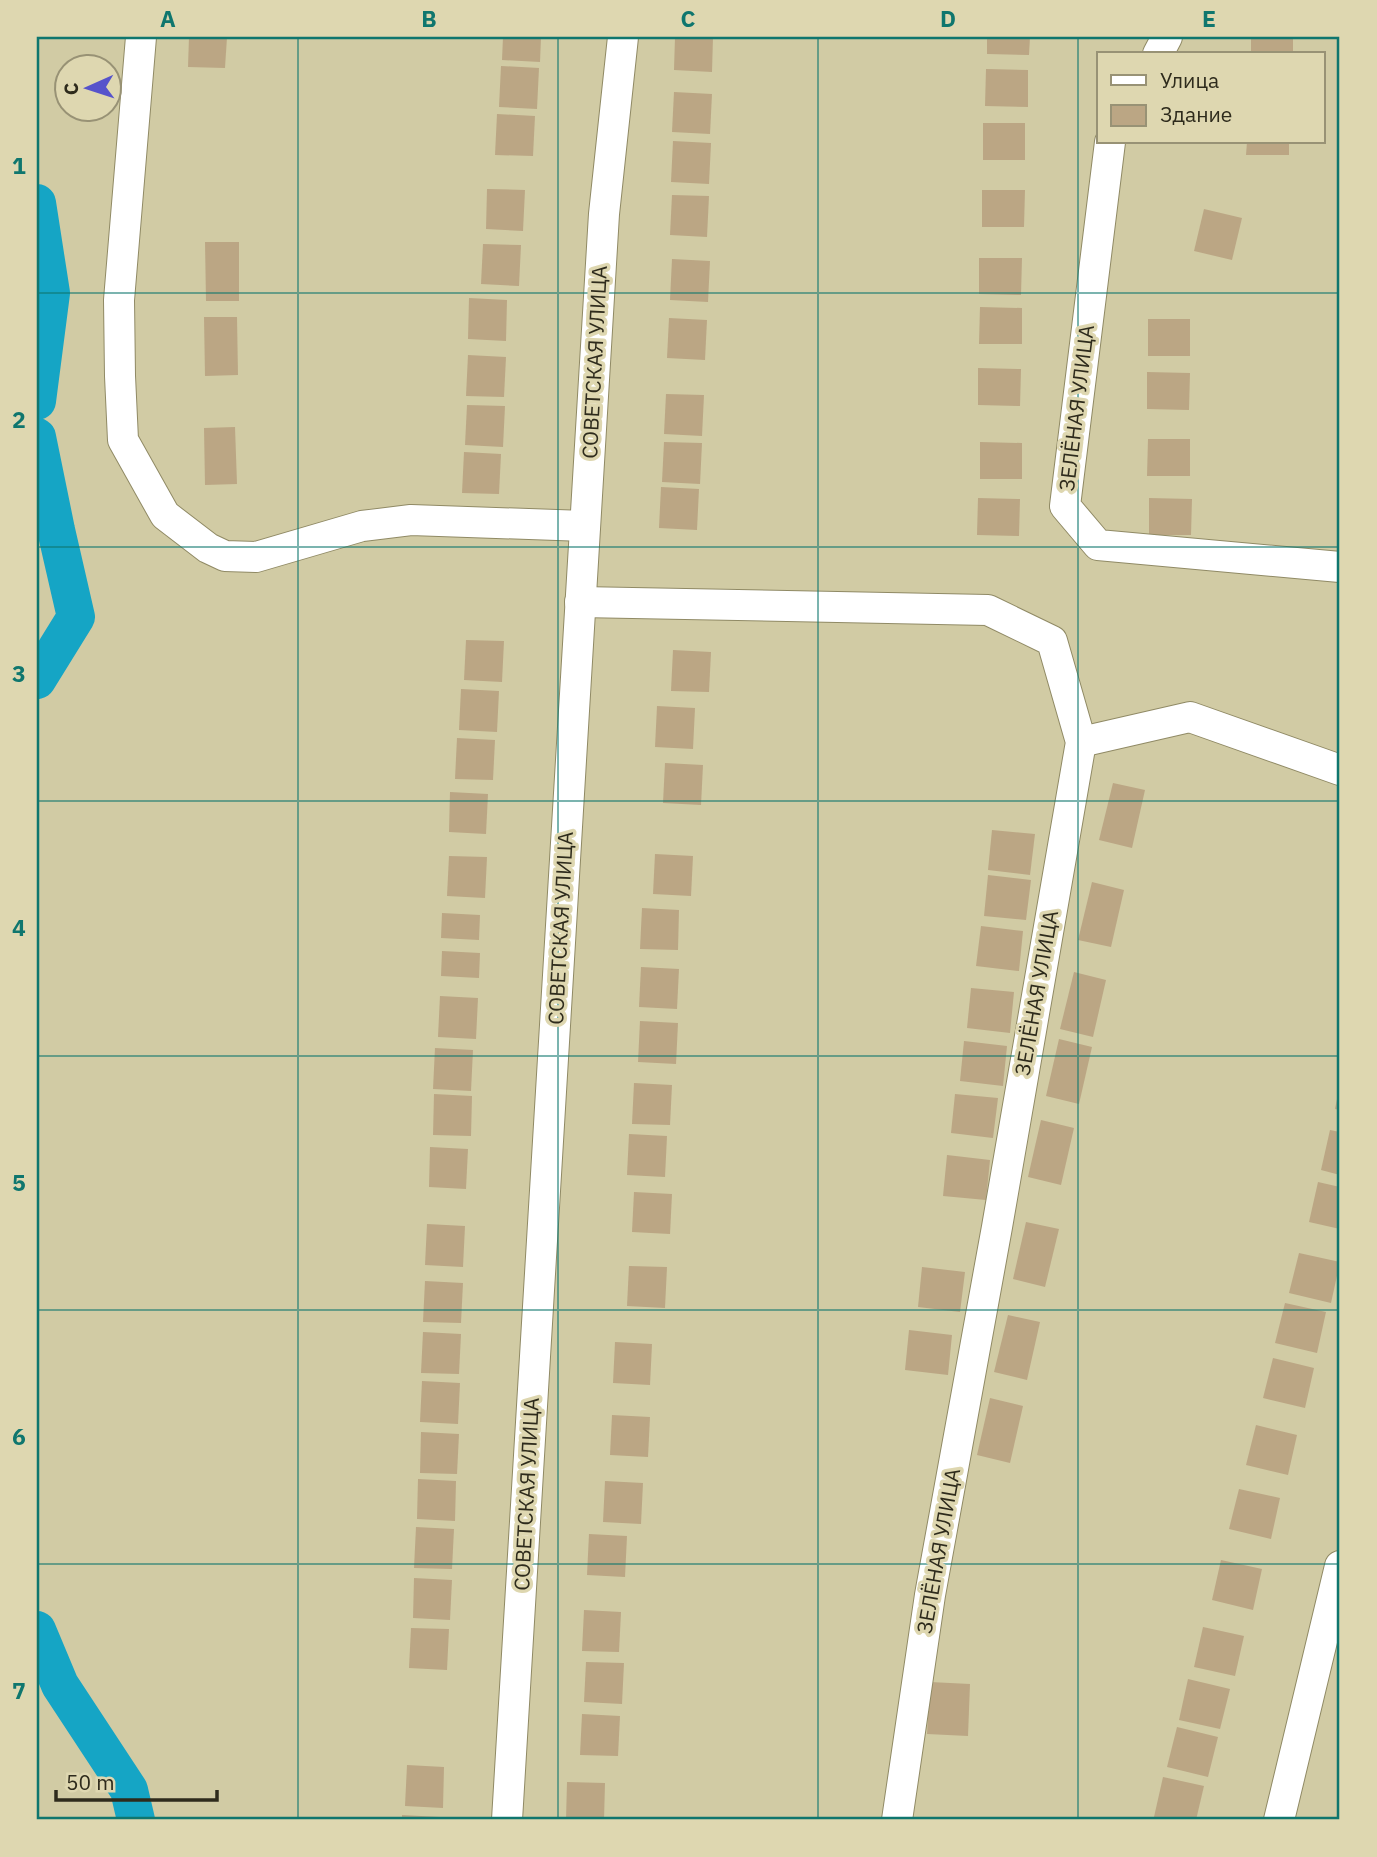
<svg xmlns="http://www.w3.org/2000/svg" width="1377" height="1857" viewBox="0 0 1377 1857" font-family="'IBM Plex Sans',sans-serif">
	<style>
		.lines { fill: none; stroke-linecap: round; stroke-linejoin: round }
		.river { stroke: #15a5c5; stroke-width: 38 }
		.building { fill: #bba684 }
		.minor-casing { stroke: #908a65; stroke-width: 32 }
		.minor { stroke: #fff; stroke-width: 30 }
		.grid { fill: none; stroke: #0f766e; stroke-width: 2; stroke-opacity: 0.55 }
		.labels { text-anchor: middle; stroke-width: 7; stroke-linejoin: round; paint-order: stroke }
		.street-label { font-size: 21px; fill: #2e2b1c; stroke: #ded7b0 }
		.neatline { fill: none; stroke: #0f766e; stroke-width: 2.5 }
		.grid-label { font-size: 23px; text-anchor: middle; font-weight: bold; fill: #0f766e }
	</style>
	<rect width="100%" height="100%" fill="#d1cba4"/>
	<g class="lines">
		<g class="river">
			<polyline points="37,203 51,293 37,401"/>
			<polyline points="37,437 56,530 76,617 37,680"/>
			<polyline points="37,1630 60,1685 129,1790 136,1820"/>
		</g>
	</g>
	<g class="building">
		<polygon points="189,37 227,37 225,68 188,67"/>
		<polygon points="503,37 541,37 540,62 502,60"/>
		<polygon points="675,37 713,37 712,72 674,70"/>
		<polygon points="987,37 1030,37 1029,55 987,54"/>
		<polygon points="1251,37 1293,37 1293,52 1251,51"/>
		<polygon points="501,66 539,68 537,109 499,107"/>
		<polygon points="986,69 1028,70 1028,107 985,106"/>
		<polygon points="674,92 712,94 710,134 672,132"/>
		<polygon points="497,114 535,116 533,156 495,155"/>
		<rect x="983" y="123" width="42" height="37"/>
		<polygon points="673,141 711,143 709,184 671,182"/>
		<polygon points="1247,142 1289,142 1289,155 1246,155"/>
		<polygon points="487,189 525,190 523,231 486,229"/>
		<polygon points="982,190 1025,190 1024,227 982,227"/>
		<polygon points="672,195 709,196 707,237 670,235"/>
		<polygon points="1204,209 1242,218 1232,260 1194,251"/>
		<polygon points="205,242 239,242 239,301 206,301"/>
		<polygon points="483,244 521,245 519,286 481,284"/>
		<polygon points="979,258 1022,258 1021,295 979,294"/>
		<polygon points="672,259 710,261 708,302 670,300"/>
		<polygon points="469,298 507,300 506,341 468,339"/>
		<polygon points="980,307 1022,308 1022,344 979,344"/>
		<polygon points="204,317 237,317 238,375 205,376"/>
		<polygon points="669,318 707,320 705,360 667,358"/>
		<rect x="1148" y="319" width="42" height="37"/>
		<polygon points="468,355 506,357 504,397 466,396"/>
		<polygon points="978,368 1021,369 1020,406 978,405"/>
		<polygon points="1147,372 1190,373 1189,410 1147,409"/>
		<polygon points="666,394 704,395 702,436 664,434"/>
		<polygon points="467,405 505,406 503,447 465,445"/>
		<polygon points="235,427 237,484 205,485 204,428"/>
		<polygon points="1148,439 1190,439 1190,476 1147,476"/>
		<polygon points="664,442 702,443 700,484 662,482"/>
		<polygon points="980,442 1022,443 1022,479 980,479"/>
		<polygon points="464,452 501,454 499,494 462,493"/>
		<polygon points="661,487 699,489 697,530 659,528"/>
		<polygon points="978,498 1020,499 1019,536 977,535"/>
		<polygon points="1149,498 1192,499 1191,535 1149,535"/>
		<polygon points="466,640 504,641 502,682 464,680"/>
		<polygon points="673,650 711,652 709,692 671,691"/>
		<polygon points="461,689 499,691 497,732 459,730"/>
		<polygon points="657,706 695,708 693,749 655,747"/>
		<polygon points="457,738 495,740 493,780 455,779"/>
		<polygon points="665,763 703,765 701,805 663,803"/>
		<polygon points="1113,783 1145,790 1132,848 1099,840"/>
		<polygon points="450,792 488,794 486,834 449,832"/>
		<polygon points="992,830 1035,834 1030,875 988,870"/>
		<polygon points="655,854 693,856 691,896 653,894"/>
		<polygon points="449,856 487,857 485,898 447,896"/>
		<polygon points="988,875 1031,880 1026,920 984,916"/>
		<polygon points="1092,882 1124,890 1111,947 1078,940"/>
		<polygon points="642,908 679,910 678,950 640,949"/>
		<polygon points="442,913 480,915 479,940 441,938"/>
		<polygon points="981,926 1023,931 1019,971 976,966"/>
		<polygon points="442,951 480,953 479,978 441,976"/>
		<polygon points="641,967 679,969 677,1009 639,1007"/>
		<polygon points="1074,972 1106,980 1093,1037 1060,1029"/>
		<polygon points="971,988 1014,992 1010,1033 967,1028"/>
		<polygon points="440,996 478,998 476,1039 438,1037"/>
		<polygon points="640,1021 678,1023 676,1064 638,1062"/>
		<polygon points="1059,1039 1092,1047 1079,1104 1046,1096"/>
		<polygon points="964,1041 1007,1046 1003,1086 960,1081"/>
		<polygon points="435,1048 473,1050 471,1091 433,1089"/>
		<polygon points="634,1083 672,1085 670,1125 632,1124"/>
		<polygon points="1339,1089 1340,1089 1340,1110 1335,1109"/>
		<polygon points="434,1094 472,1096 471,1136 433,1135"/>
		<polygon points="955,1094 998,1098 993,1138 951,1133"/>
		<polygon points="1041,1120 1074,1128 1061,1185 1028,1177"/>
		<polygon points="1330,1130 1340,1132 1340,1175 1321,1170"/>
		<polygon points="629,1134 667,1136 665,1177 627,1175"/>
		<polygon points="430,1147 468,1149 466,1189 429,1187"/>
		<polygon points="947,1155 990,1160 986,1200 943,1196"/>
		<polygon points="1318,1182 1340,1187 1340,1229 1309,1222"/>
		<polygon points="634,1192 672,1194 670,1234 632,1232"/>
		<polygon points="1026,1222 1059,1229 1045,1287 1013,1279"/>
		<polygon points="427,1224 465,1226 463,1267 425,1265"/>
		<polygon points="1299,1253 1340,1262 1331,1303 1289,1293"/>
		<polygon points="629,1266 667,1267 665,1308 627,1306"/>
		<polygon points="922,1267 965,1272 960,1312 918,1307"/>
		<polygon points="425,1281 463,1283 461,1323 423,1322"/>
		<polygon points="1285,1303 1326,1312 1317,1353 1275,1343"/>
		<polygon points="1008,1315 1040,1322 1027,1380 994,1372"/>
		<polygon points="909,1330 952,1335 948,1375 905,1370"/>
		<polygon points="423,1332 461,1334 459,1374 421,1373"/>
		<polygon points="615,1342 652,1344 650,1385 613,1383"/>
		<polygon points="1273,1358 1314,1368 1305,1408 1263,1398"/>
		<polygon points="422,1381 460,1383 458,1424 420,1422"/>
		<polygon points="990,1398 1023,1406 1010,1463 977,1455"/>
		<polygon points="612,1415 650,1417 648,1457 610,1455"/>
		<polygon points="1256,1425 1297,1435 1288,1475 1246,1465"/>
		<polygon points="421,1432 459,1434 457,1474 420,1473"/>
		<polygon points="418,1479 456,1481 455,1521 417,1519"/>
		<polygon points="605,1481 643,1483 641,1524 603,1522"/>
		<polygon points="1239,1489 1280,1498 1271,1539 1229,1529"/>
		<polygon points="416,1527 454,1529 452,1569 414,1568"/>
		<polygon points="589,1534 627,1536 625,1577 587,1575"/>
		<polygon points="1221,1560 1262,1569 1253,1610 1212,1600"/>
		<polygon points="414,1578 452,1580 450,1620 413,1618"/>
		<polygon points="584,1610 621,1612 619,1652 582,1651"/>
		<polygon points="1203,1627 1244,1636 1235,1676 1194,1667"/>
		<polygon points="411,1628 449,1629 447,1670 409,1668"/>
		<polygon points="586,1662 624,1663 622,1704 584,1702"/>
		<polygon points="1188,1679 1230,1689 1220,1729 1179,1720"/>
		<polygon points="930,1682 970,1684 968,1736 927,1734"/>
		<polygon points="582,1714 620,1716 618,1756 580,1755"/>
		<polygon points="1177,1727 1218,1737 1208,1777 1167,1767"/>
		<polygon points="407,1765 444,1767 443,1808 405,1806"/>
		<polygon points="1163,1777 1204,1786 1196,1820 1167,1820 1154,1817"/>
		<polygon points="567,1782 605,1783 604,1820 566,1820"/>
		<polygon points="402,1815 440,1817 440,1820 402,1820"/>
	</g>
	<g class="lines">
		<g class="minor-casing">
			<g id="minor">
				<polyline points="141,37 119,300 120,376 123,440 165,515 208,548 225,556 256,557 362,526 411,520 585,526"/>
				<polyline points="1158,54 1167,37"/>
				<polyline points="1110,142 1065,506 1098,545 1340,567"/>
				<polyline points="580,602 988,610 1052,641 1081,742 997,1227 930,1595 897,1820"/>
				<polyline points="1081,742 1190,717 1340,770"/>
				<polyline points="507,1820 604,214 623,37"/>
				<polyline points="1279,1820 1340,1566"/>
			</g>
		</g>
		<use href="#minor" class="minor"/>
	</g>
	<path class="grid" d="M298,37V1820M558,37V1820M818,37V1820M1078,37V1820M37,293H1340M37,547H1340M37,801H1340M37,1056H1340M37,1310H1340M37,1564H1340"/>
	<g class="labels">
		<g class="street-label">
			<text transform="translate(595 362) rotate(-87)" y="7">СОВЕТСКАЯ УЛИЦА</text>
			<text transform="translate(1077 408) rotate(-83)" y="7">ЗЕЛЁНАЯ УЛИЦА</text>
			<text transform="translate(561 928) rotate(-87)" y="7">СОВЕТСКАЯ УЛИЦА</text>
			<text transform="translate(1037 993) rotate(-80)" y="7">ЗЕЛЁНАЯ УЛИЦА</text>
			<text transform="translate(527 1494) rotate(-87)" y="7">СОВЕТСКАЯ УЛИЦА</text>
			<text transform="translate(939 1551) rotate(-80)" y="7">ЗЕЛЁНАЯ УЛИЦА</text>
		</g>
	</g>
	<rect width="1377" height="1857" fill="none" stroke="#ded7b0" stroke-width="77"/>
	<rect x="1097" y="52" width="228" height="91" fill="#ded7b0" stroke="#989275" stroke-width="2"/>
	<rect x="1111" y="75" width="35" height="10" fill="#ffffff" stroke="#989275" stroke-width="2"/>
	<text x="1160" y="88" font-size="21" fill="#2e2b1c">Улица</text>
	<rect x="1111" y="105" width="35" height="21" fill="#bba684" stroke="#989275" stroke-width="2"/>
	<text x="1160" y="122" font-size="21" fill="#2e2b1c">Здание</text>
	<g transform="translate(88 88) rotate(267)"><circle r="33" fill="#ded7b0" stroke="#989275" stroke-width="2"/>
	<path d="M0-5L12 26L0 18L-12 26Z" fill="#5653cb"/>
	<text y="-10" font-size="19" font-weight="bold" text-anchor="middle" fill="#2e2b1c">С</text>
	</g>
	<path d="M56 1790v10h161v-10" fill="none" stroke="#2e2b1c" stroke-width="3.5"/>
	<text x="66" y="1790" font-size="21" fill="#2e2b1c" stroke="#ded7b0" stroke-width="5" paint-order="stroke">50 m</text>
	<rect x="38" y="38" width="1300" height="1780" class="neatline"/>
	<g class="grid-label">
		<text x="168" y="27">A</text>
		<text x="429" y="27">B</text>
		<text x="688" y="27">C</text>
		<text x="948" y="27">D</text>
		<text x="1209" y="27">E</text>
		<text x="19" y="174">1</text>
		<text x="19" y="428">2</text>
		<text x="19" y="682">3</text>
		<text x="19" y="936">4</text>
		<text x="19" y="1191">5</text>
		<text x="19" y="1445">6</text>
		<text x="19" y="1699">7</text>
	</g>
</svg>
